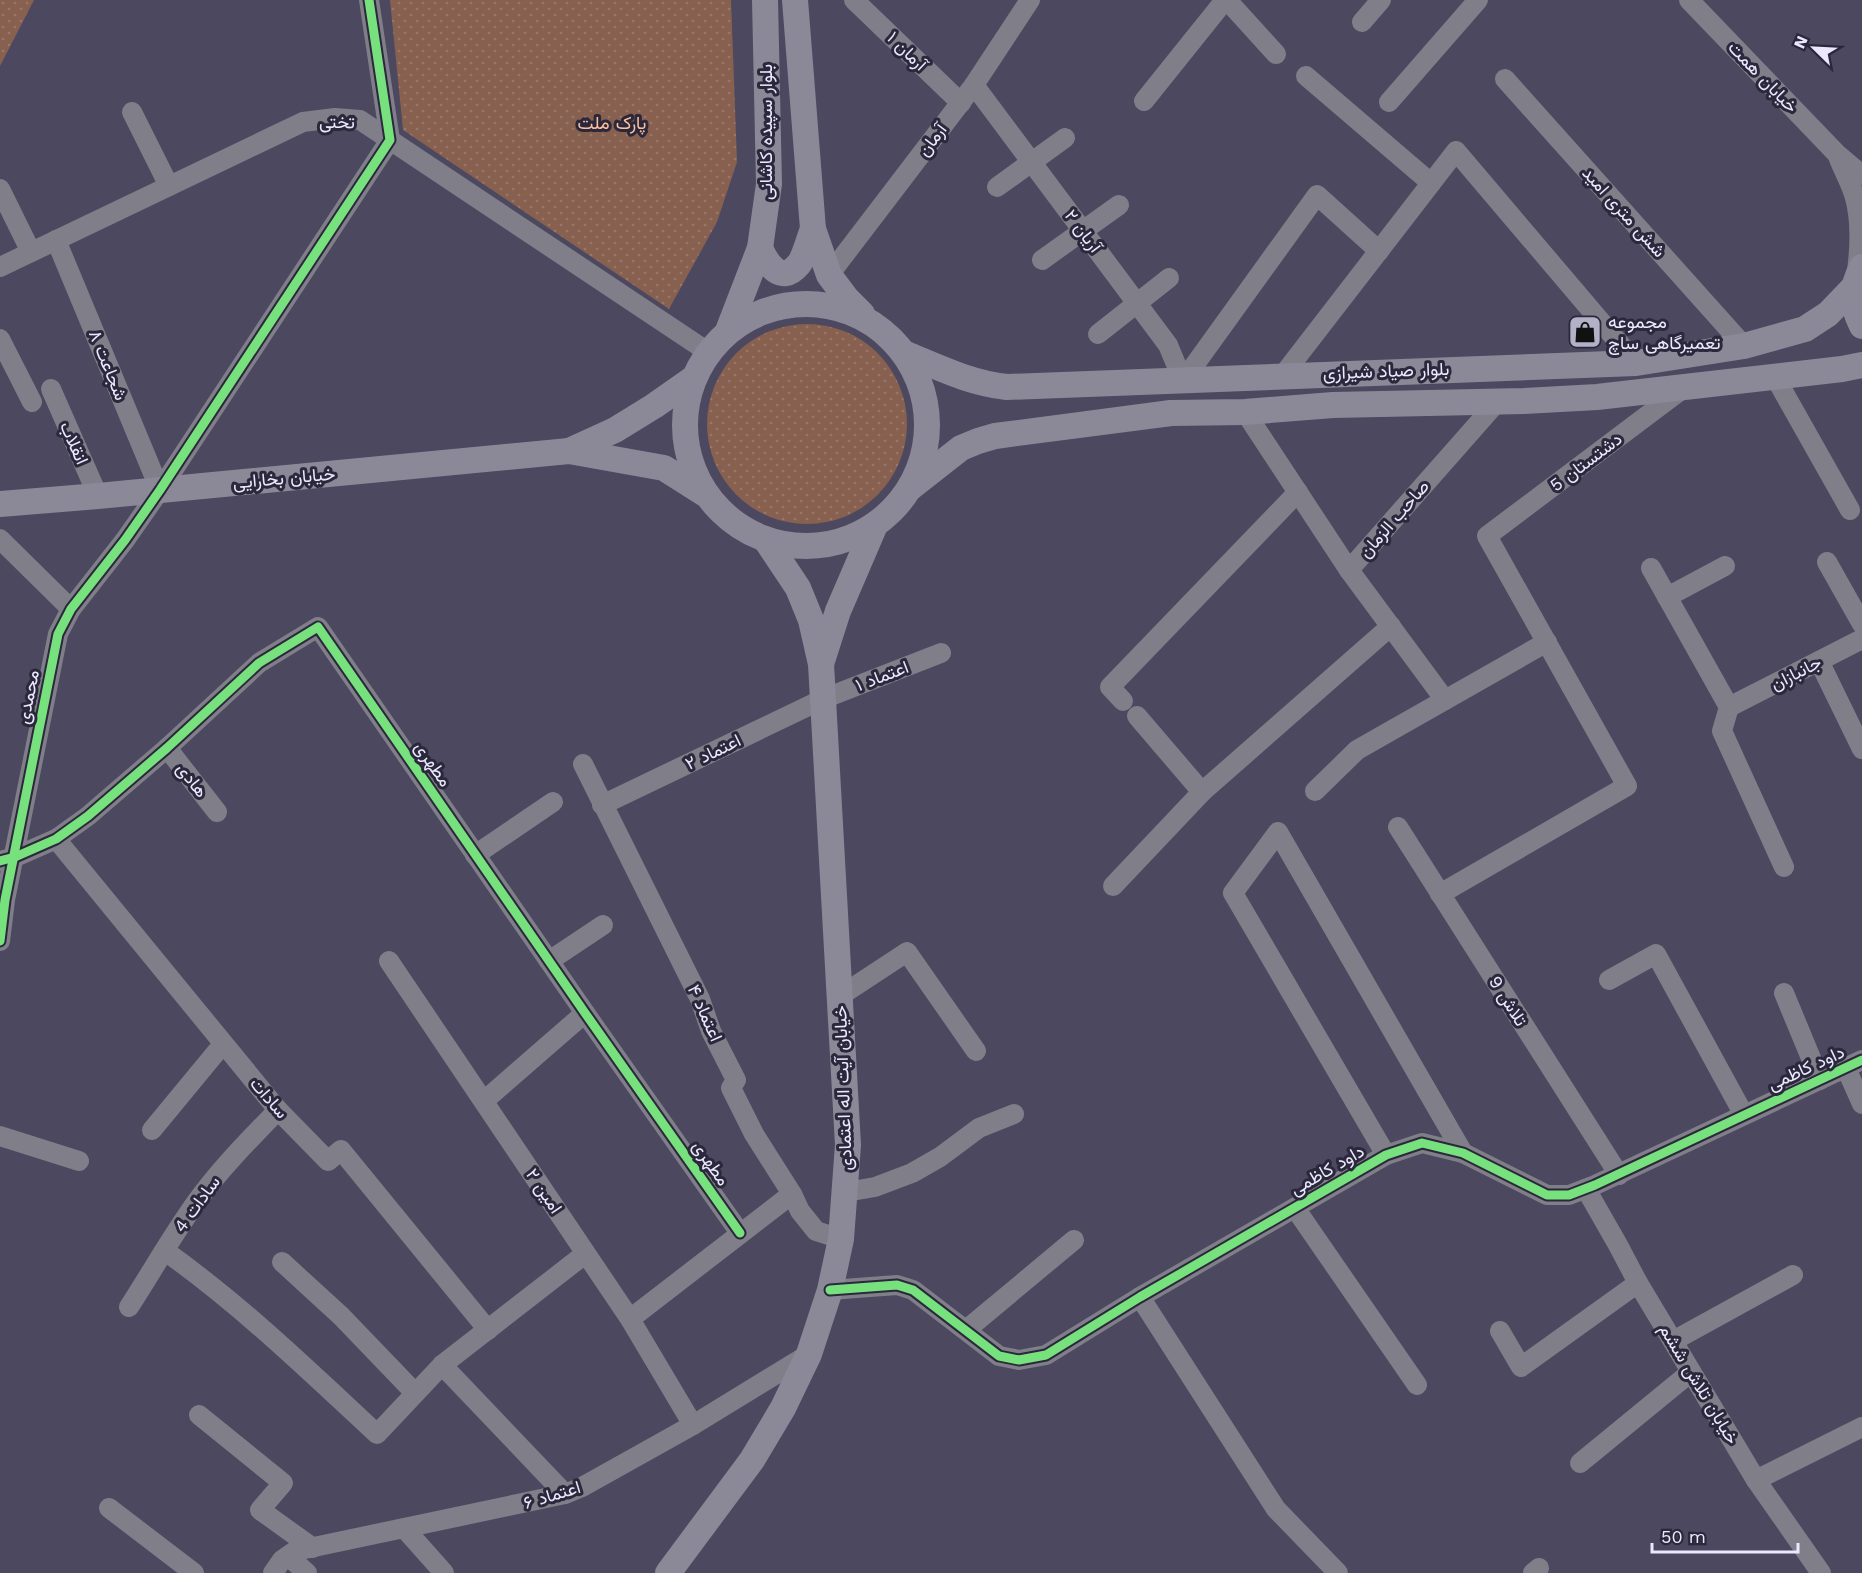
<svg xmlns="http://www.w3.org/2000/svg" width="1862" height="1573" viewBox="0 0 1862 1573" font-family="'Work Sans',Vazirmatn,sans-serif">
	<style>
		.grass { fill: url(#grass-dots) }
		.lines { fill: none; stroke-linecap: round; stroke-linejoin: round }
		.minor { stroke: #807e89; stroke-width: 20 }
		.major { stroke: #8b8997; stroke-width: 26 }
		.cycleway-casing { stroke: #2b283c; stroke-width: 13 }
		.cycleway { stroke: #77e17e; stroke-width: 9 }
		.labels { text-anchor: middle; stroke-width: 6; stroke-linejoin: round; paint-order: stroke }
		.street-label { font-size: 18px; fill: #ebe9ff; stroke: #2b283c }
		.park-label { font-size: 18px; fill: #fdbf9e; stroke: #2b283c }
		.poi-label { font-size: 18px; fill: #ebe9ff; stroke: #2b283c; text-anchor: start }
	</style>
	<defs>
		<pattern id="grass-dots" width="8" height="8" patternUnits="userSpaceOnUse" patternTransform="scale(1.5)"><rect width="8" height="8" fill="#87604f"/><path d="M2 2h.1M6 6h.1" fill="none" stroke="#987769" stroke-width="1.8" stroke-linecap="round"/></pattern>
	</defs>
	<rect width="100%" height="100%" fill="#4b485f"/>
	<g class="grass">
		<polygon points="0,0 34,0 0,66"/>
		<polygon points="390,0 731,0 737,162 717,222 669,309 403,130"/>
		<circle cx="807" cy="424" r="100"/>
	</g>
	<g class="lines">
		<g class="minor">
			<polyline points="854,0 961,103"/>
			<polyline points="1227,0 1276,54"/>
			<polyline points="1689,0 1837,154 1862,175"/>
			<polyline points="1362,22 1381,0"/>
			<polyline points="1306,76 1431,183"/>
			<polyline points="1505,79 1744,346"/>
			<polyline points="974,85 1168,345 1183,381"/>
			<polyline points="1144,101 1225,0"/>
			<polyline points="1389,102 1478,0"/>
			<polyline points="132,112 169,186"/>
			<path d="M1839,159C1844,172 1852,185 1855,198C1862,224 1860,251 1856,278"/>
			<polyline points="997,187 1065,138"/>
			<polyline points="0,189 31,252"/>
			<polyline points="56,240 160,490"/>
			<polyline points="1042,260 1119,205"/>
			<polyline points="0,267 303,122 335,118 360,120 708,352"/>
			<polyline points="829,275 974,85 1030,0"/>
			<polyline points="1098,334 1169,278"/>
			<polyline points="0,339 32,402"/>
			<polyline points="1283,375 1456,151 1636,363"/>
			<polyline points="1775,377 1850,510"/>
			<polyline points="1183,381 1317,195 1379,251"/>
			<polyline points="51,389 98,496"/>
			<polyline points="1245,412 1349,570"/>
			<polyline points="0,539 71,609"/>
			<polyline points="1827,562 1862,624"/>
			<polyline points="1651,568 1729,707 1722,731 1784,867"/>
			<polyline points="1667,597 1725,566"/>
			<polyline points="1819,661 1862,749"/>
			<polyline points="1445,700 1349,570 1498,401"/>
			<polyline points="1123,701 1110,687 1298,492"/>
			<polyline points="1729,707 1862,639"/>
			<polyline points="1137,716 1202,792 1391,626"/>
			<polyline points="167,748 217,812"/>
			<polyline points="583,764 700,999 711,1031 736,1080 731,1088 754,1134 792,1194 800,1211 816,1231 841,1239"/>
			<polyline points="1315,791 1357,750 1547,642"/>
			<polyline points="602,805 823,699 941,653"/>
			<polyline points="1398,827 1619,1175"/>
			<polyline points="56,839 278,1110 328,1161 341,1150 488,1330"/>
			<polyline points="475,855 553,802"/>
			<polyline points="0,861 15,857 56,839 88,816 167,748 259,663 318,627 585,1013 740,1233"/>
			<polyline points="1113,886 1202,792"/>
			<polyline points="1440,894 1627,786 1487,536 1685,387"/>
			<polyline points="0,941 5,900 58,634 71,609 125,540 160,490 390,140 369,0"/>
			<polyline points="389,961 630,1319 693,1425"/>
			<polyline points="549,961 603,925"/>
			<polyline points="1609,980 1656,954 1744,1115"/>
			<polyline points="1784,993 1820,1080"/>
			<polyline points="840,996 907,952 976,1051"/>
			<polyline points="1846,1068 1862,1104"/>
			<polyline points="484,1101 585,1013"/>
			<polyline points="152,1130 223,1044"/>
			<polyline points="0,1136 79,1161"/>
			<polyline points="1386,1155 1233,893 1278,832 1463,1153"/>
			<polyline points="1586,1189 1618,1245 1638,1283 1756,1480 1821,1573"/>
			<polyline points="846,1192 875,1187 912,1173 940,1157 979,1128 1014,1114"/>
			<polyline points="1295,1208 1417,1385"/>
			<path d="M165,1251C241,1305 308,1370 377,1434L442,1365L585,1254"/>
			<polyline points="282,1262 341,1316 415,1393"/>
			<polyline points="830,1290 897,1285 913,1290 999,1356 1019,1360 1046,1355 1140,1297 1386,1155 1422,1143 1463,1153 1547,1195 1569,1195 1595,1185 1862,1060"/>
			<polyline points="1140,1297 1276,1509 1338,1573"/>
			<path d="M129,1307C153,1270 174,1232 200,1197C223,1166 251,1138 278,1110"/>
			<polyline points="630,1319 792,1194"/>
			<polyline points="966,1330 1074,1240"/>
			<polyline points="1500,1331 1521,1367 1638,1283"/>
			<polyline points="1673,1341 1793,1275"/>
			<polyline points="442,1365 565,1494"/>
			<polyline points="199,1415 283,1483 260,1510 313,1548"/>
			<polyline points="1580,1463 1691,1372"/>
			<polyline points="1756,1480 1862,1427"/>
			<polyline points="109,1508 194,1573"/>
			<polyline points="405,1529 444,1573"/>
			<polyline points="288,1556 307,1573"/>
			<polyline points="273,1573 282,1560 295,1551 565,1494 582,1487 693,1425 809,1354"/>
			<polyline points="1533,1573 1539,1568"/>
		</g>
		<g class="major">
			<polyline points="795,0 813,229 829,275 847,299 862,314"/>
			<path d="M760,248C767,264 781,285 798,265C804,259 809,238 813,229"/>
			<path d="M1862,267C1850,290 1851,304 1862,326"/>
			<circle cx="806" cy="425" r="121"/>
			<polyline points="728,331 760,248 769,184 765,0"/>
			<path d="M906,354C940,368 970,383 1007,387L1636,363L1744,346L1805,329L1828,314L1853,288"/>
			<polyline points="569,451 615,430 654,406 694,378"/>
			<polyline points="910,488 961,448 978,441 995,436 1171,413 1245,412 1333,405 1524,401 1597,397 1842,369 1862,365"/>
			<polyline points="0,504 98,496 569,451 664,468 705,494"/>
			<polyline points="766,540 798,588 811,620 821,664 838,611 875,525"/>
			<polyline points="668,1573 752,1460 783,1408 809,1354 830,1290 841,1239 848,1145 821,664"/>
		</g>
		<g class="cycleway-casing">
			<g id="cycleway">
				<polyline points="0,861 15,857 56,839 88,816 167,748 259,663 318,627 585,1013 740,1233"/>
				<polyline points="0,941 5,900 58,634 71,609 125,540 160,490 390,140 369,0"/>
				<polyline points="830,1290 897,1285 913,1290 999,1356 1019,1360 1046,1355 1140,1297 1386,1155 1422,1143 1463,1153 1547,1195 1569,1195 1595,1185 1862,1060"/>
			</g>
		</g>
		<use href="#cycleway" class="cycleway"/>
	</g>
	<defs>
		<g id="shop-square" transform="scale(1.725)"><rect x="-9" y="-9" width="18" height="18" rx="4" fill="#b3b1c7" stroke="#2b283c"/><path d="M-5-2.5h2.3a2.7 3.5 0 0 1 5.4 0H5L5.5 6h-11ZM-1.5-2.5h3a1.5 2.3 0 0 0-3 0Z" fill="#111"/></g>
	</defs>
	<g fill-rule="evenodd">
		<use href="#shop-square" x="1585" y="332"/>
	</g>
	<g class="labels">
		<g class="street-label">
			<text transform="translate(907 51) rotate(44)" y="6">آرمان ۱</text>
			<text transform="translate(1763 77) rotate(46)" y="6">خیابان همت</text>
			<text transform="translate(337 122) rotate(1)" y="6">تختی</text>
			<text transform="translate(766 132) rotate(-90)" y="6">بلوار سپیده کاشانی</text>
			<text transform="translate(932 140) rotate(-53)" y="6">آرمان</text>
			<text transform="translate(1624 212) rotate(48)" y="6">شش متری امید</text>
			<text transform="translate(1083 231) rotate(53)" y="6">آریان ۲</text>
			<text transform="translate(108 365) rotate(68)" y="6">شجاعت ۸</text>
			<text transform="translate(1386 371) rotate(-2)" y="6">بلوار صیاد شیرازی</text>
			<text transform="translate(74 443) rotate(66)" y="6">انقلاب</text>
			<text transform="translate(1586 462) rotate(-37)" y="6">دشتستان 5</text>
			<text transform="translate(284 478) rotate(-5)" y="6">خیابان بخارایی</text>
			<text transform="translate(1394 519) rotate(-49)" y="6">صاحب الزمان</text>
			<text transform="translate(1796 673) rotate(-27)" y="6">جانبازان</text>
			<text transform="translate(882 676) rotate(-21)" y="6">اعتماد ۱</text>
			<text transform="translate(28 697) rotate(-79)" y="6">محمدی</text>
			<text transform="translate(713 752) rotate(-26)" y="6">اعتماد ۲</text>
			<text transform="translate(433 764) rotate(55)" y="6">مطهری</text>
			<text transform="translate(192 780) rotate(52)" y="6">هادی</text>
			<text transform="translate(1508 1001) rotate(58)" y="6">تلاش 9</text>
			<text transform="translate(705 1013) rotate(66)" y="6">اعتماد ۴</text>
			<text transform="translate(1806 1068) rotate(-25)" y="6">داود کاظمی</text>
			<text transform="translate(843 1088) rotate(-92)" y="6">خیابان آیت اله اعتمادی</text>
			<text transform="translate(269 1098) rotate(49)" y="6">سادات</text>
			<text transform="translate(711 1163) rotate(55)" y="6">مطهری</text>
			<text transform="translate(1327 1170) rotate(-30)" y="6">داود کاظمی</text>
			<text transform="translate(544 1191) rotate(56)" y="6">امین ۲</text>
			<text transform="translate(197 1204) rotate(-54)" y="6">سادات 4</text>
			<text transform="translate(1699 1384) rotate(59)" y="6">خیابان تلاش ششم</text>
			<text transform="translate(552 1495) rotate(-17)" y="6">اعتماد ۶</text>
		</g>
		<g class="park-label">
			<text x="612" y="129">پارک ملت</text>
		</g>
		<g class="poi-label">
			<text x="1608" y="328">مجموعه<tspan x="1608" dy="21">تعمیرگاهی ساچ</tspan></text>
		</g>
	</g>
	<g transform="translate(1814 48) rotate(294)" stroke="#2b283c" stroke-width="4.5" paint-order="stroke">
	<path d="M0-4.5L10 22L0 15L-10 22Z" fill="#ebe9ff"/>
	<text y="-9" font-size="16" font-weight="bold" text-anchor="middle" fill="#ebe9ff">N</text>
	</g>
	<path d="M1652 1543v9h146v-9" fill="none" stroke="#ebe9ff" stroke-width="3"/>
	<text x="1661" y="1543" font-size="18" fill="#ebe9ff" stroke="#2b283c" stroke-width="4.5" paint-order="stroke">50 m</text>
</svg>
